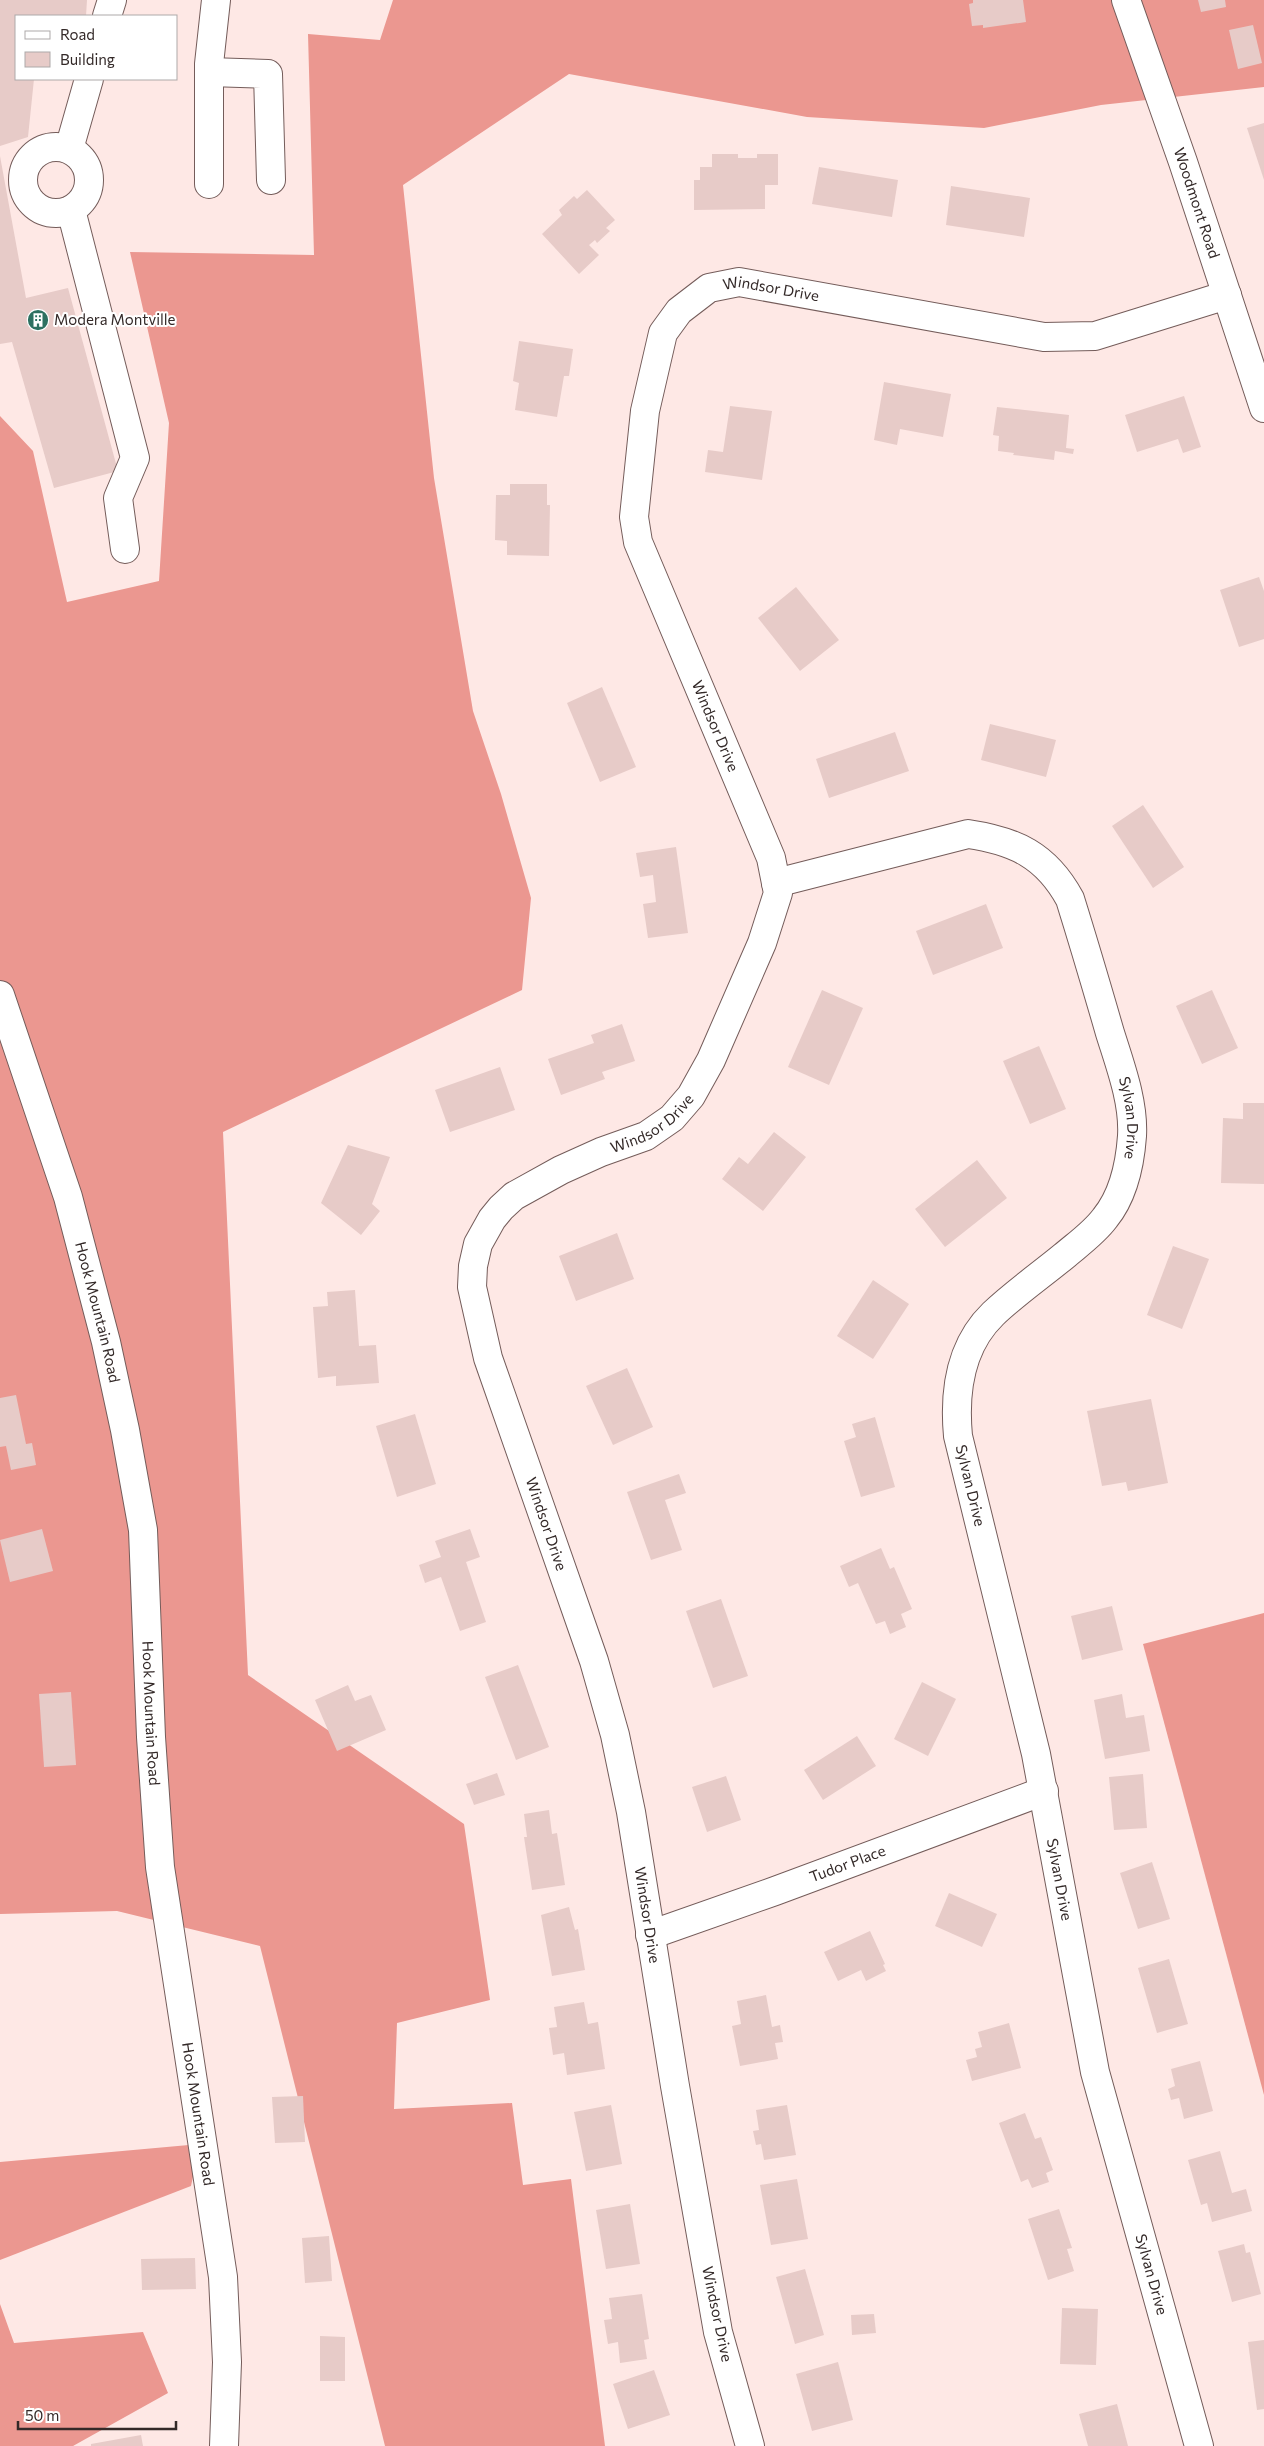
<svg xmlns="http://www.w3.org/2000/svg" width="1264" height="2446" viewBox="0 0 1264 2446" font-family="Commissioner,sans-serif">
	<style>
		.forest { fill: #eb9790 }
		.building { fill: #e7cbc8 }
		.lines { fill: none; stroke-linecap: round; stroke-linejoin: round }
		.minor-casing { stroke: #745c5a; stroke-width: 30 }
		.minor { stroke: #fff; stroke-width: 28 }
		.labels { text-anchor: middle; stroke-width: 4; stroke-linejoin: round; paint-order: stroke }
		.street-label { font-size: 15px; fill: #332928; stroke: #fff }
		.poi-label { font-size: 15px; fill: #332928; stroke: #fff; text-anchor: start }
	</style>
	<rect width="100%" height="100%" fill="#fee8e5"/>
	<g class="forest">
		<polygon points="393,0 1264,0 1264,87 1101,105 984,128 807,117 569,74 403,185 434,478 473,711 501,794 531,898 522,990 223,1132 248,1675 464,1824 490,2000 397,2023 394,2109 512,2103 523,2185 571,2179 605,2446 385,2446 260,1946 117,1911 0,1914 0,416 33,451 67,602 159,581 169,423 130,252 314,255 308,34 380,40"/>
		<polygon points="1264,1613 1264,2095 1143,1644"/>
		<polygon points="200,2144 191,2186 0,2260 0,2162"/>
		<polygon points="0,2304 14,2343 143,2332 168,2393 73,2446 0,2446"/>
	</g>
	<g class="building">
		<polygon points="0,0 87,0 86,16 16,16 16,79 34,79 28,137 0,146"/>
		<polygon points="973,0 1023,0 1026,22 983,28 983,25 972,26 969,4 973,3"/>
		<polygon points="1198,0 1225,0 1226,7 1201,12"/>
		<polygon points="1253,25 1262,63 1238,69 1229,30"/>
		<polygon points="1264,123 1264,180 1247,128"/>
		<polygon points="712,154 738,154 738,158 757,158 757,154 778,154 778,185 765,185 765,209 694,210 694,180 700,180 700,167 712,167"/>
		<polygon points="0,156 26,298 68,288 118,471 54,488 12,342 0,344"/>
		<polygon points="819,167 898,180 892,217 812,204"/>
		<polygon points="951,186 1030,198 1024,237 946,225"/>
		<polygon points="587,190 615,220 606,228 610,231 597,243 595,240 589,245 599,255 579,274 542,234 562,215 559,210 574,196 577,199"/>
		<polygon points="519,341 573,349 569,376 564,376 557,417 515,410 519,383 513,381"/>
		<polygon points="884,382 951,394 943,437 900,429 897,445 874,440"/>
		<polygon points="1184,396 1201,447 1183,453 1178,439 1137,452 1125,415"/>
		<polygon points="730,406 772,411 762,480 705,472 708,450 723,452"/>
		<polygon points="997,407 1069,415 1066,448 1074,449 1073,454 1055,451 1054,460 1013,455 1014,453 998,451 999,436 993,435"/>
		<polygon points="510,484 547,484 547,505 550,505 549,556 507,555 507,541 495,540 496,495 510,495"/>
		<polygon points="1259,577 1264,591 1264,639 1239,647 1220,590"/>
		<polygon points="796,587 839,640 800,671 758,618"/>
		<polygon points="602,687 636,767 600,782 567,703"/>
		<polygon points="990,724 1056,740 1046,777 981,760"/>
		<polygon points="895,732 909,771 829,798 816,759"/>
		<polygon points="1143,805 1184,867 1153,888 1112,826"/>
		<polygon points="676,847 688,933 648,938 643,904 656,902 653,875 640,877 636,853"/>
		<polygon points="986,904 1003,948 933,975 916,931"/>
		<polygon points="822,990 863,1008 829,1085 788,1067"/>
		<polygon points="1212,990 1238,1048 1202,1064 1176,1006"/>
		<polygon points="622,1024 635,1061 602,1072 605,1079 561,1095 548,1059 594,1043 591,1035"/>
		<polygon points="1039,1046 1066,1109 1030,1124 1003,1061"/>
		<polygon points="500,1067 515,1110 450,1132 435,1090"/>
		<polygon points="1243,1103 1264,1103 1264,1184 1221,1183 1223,1118 1243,1119"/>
		<polygon points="774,1132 806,1157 763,1211 722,1179 739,1157 748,1164"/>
		<polygon points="348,1145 390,1157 372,1204 380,1211 361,1235 321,1203"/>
		<polygon points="977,1160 1007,1198 945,1247 915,1209"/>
		<polygon points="617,1233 634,1279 576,1301 559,1256"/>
		<polygon points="1173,1246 1209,1259 1182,1329 1147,1315"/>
		<polygon points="873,1280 909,1304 873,1359 837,1336"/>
		<polygon points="355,1290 359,1346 376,1345 379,1383 336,1386 336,1376 318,1378 313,1307 328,1306 327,1292"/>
		<polygon points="627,1368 653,1427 613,1445 586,1386"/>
		<polygon points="16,1395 26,1444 32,1443 36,1465 11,1470 6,1446 0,1447 0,1398"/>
		<polygon points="1151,1399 1168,1483 1128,1491 1126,1482 1102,1486 1087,1411"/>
		<polygon points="415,1414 436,1484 397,1497 376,1426"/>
		<polygon points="875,1417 895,1487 861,1497 844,1441 856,1437 852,1424"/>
		<polygon points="679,1474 686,1493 665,1500 682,1550 651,1560 627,1492"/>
		<polygon points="42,1529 53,1571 10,1582 0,1540"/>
		<polygon points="470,1529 480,1557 466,1562 486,1622 460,1631 441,1577 425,1583 419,1565 441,1557 435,1541"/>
		<polygon points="881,1548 890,1569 894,1567 912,1609 901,1614 906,1627 890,1634 885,1621 876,1624 858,1583 849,1587 840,1566"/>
		<polygon points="721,1599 748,1676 713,1688 686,1611"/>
		<polygon points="1112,1606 1123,1650 1082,1660 1071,1616"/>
		<polygon points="518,1665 549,1747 516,1760 485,1677"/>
		<polygon points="922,1682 956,1699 928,1756 894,1739"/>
		<polygon points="348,1685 355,1701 371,1695 386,1730 337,1751 315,1700"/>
		<polygon points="71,1692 76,1765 44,1767 39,1694"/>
		<polygon points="1122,1694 1126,1718 1144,1715 1150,1751 1105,1759 1094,1700"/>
		<polygon points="857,1736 876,1766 823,1800 804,1770"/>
		<polygon points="497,1773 505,1795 474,1805 466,1784"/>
		<polygon points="1143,1774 1147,1828 1114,1830 1109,1777"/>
		<polygon points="726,1776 741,1820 707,1832 692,1787"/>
		<polygon points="549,1810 552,1834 557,1833 565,1885 532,1890 524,1837 527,1837 524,1814"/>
		<polygon points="1152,1862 1170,1919 1138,1929 1120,1873"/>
		<polygon points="949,1893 997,1914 982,1947 935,1926"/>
		<polygon points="569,1907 575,1930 578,1929 585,1970 552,1976 541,1915"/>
		<polygon points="870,1931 885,1964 883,1965 886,1971 866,1981 861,1970 838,1981 824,1952"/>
		<polygon points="1169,1959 1188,2024 1157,2033 1138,1968"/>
		<polygon points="766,1995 772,2027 780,2025 783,2042 775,2043 778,2059 740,2066 732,2026 741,2024 737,2001"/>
		<polygon points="584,2002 588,2024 598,2022 605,2069 567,2075 564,2053 553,2055 549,2028 557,2027 554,2007"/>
		<polygon points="1009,2023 1021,2068 972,2081 966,2060 977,2057 975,2049 982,2047 978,2032"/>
		<polygon points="1200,2061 1213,2111 1184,2119 1179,2098 1171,2100 1168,2089 1175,2086 1171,2069"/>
		<polygon points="303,2096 305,2142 275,2143 272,2097"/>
		<polygon points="611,2105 622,2164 586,2171 574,2112"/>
		<polygon points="787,2105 796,2155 764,2160 761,2144 756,2145 753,2131 759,2130 756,2110"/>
		<polygon points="1025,2113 1035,2139 1041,2137 1053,2170 1046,2173 1049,2182 1032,2188 1028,2179 1021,2182 999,2123"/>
		<polygon points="1220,2151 1232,2193 1246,2189 1252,2211 1212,2222 1207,2203 1201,2205 1188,2160"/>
		<polygon points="797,2179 808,2239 771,2245 760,2185"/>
		<polygon points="630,2204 640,2264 606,2269 596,2210"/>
		<polygon points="1059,2209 1072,2248 1067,2249 1074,2271 1048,2280 1028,2219"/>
		<polygon points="329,2236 332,2281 305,2283 302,2238"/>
		<polygon points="1244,2244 1246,2253 1250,2252 1261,2294 1232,2302 1218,2251"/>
		<polygon points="195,2258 196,2289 142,2290 141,2259"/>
		<polygon points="805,2269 824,2335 795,2344 776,2277"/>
		<polygon points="642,2294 649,2339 644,2340 647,2359 620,2363 618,2342 608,2344 604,2320 612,2319 609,2298"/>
		<polygon points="1062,2308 1098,2309 1096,2365 1060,2364"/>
		<polygon points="874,2314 876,2333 852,2335 851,2315"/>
		<polygon points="320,2336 345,2337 345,2381 320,2381"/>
		<polygon points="1264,2340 1264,2409 1257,2410 1248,2342"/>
		<polygon points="838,2362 853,2420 812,2431 796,2374"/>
		<polygon points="654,2370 670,2415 628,2429 613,2384"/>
		<polygon points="1117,2404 1128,2446 1088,2446 1079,2414"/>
		<polygon points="141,2435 143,2446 91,2446 91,2444"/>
	</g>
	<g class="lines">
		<g class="minor-casing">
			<g id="minor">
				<path id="s1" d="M1126,0L1183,162L1264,408"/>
				<polyline points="107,16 112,0"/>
				<polyline points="209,72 268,74 271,180"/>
				<circle cx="56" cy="180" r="33"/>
				<polyline points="69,149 89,79"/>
				<polyline points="209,184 209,64 216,0"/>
				<polyline points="71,210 135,458 118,498 125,549"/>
				<path id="s2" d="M776,883L968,834C1015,841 1046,855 1070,899C1084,944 1097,988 1110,1033C1120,1065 1134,1102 1132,1136C1130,1164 1123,1196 1105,1218C1094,1233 1078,1244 1064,1256C1041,1275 1015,1293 993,1314C960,1346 954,1393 958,1436L1036,1754L1095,2072L1199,2446"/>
				<path id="s3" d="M0,995L68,1197L106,1342L125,1430L143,1530L151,1737L160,1867L223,2277L227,2362L224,2446"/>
				<path id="s4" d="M650,1935L775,1891L1044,1791"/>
				<path id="s5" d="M750,2446L718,2332L675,2086L631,1812L615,1735L594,1661L488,1358L472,1287L473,1266L478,1244L492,1219L501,1208L514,1196L561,1170L601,1152L646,1136L672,1118L691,1096L711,1060L762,943L778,893L771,858L638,542L634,517L645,411L663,333L679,311L709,288L739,282L1044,337L1095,336L1227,295"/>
			</g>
		</g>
		<use href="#minor" class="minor"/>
	</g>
	<defs>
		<g id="building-disc" transform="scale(1.125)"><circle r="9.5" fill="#2d7060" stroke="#fff"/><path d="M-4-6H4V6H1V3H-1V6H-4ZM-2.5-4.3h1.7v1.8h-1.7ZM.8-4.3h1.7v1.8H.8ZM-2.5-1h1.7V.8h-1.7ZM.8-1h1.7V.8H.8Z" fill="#fff"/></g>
	</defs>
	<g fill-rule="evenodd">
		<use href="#building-disc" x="38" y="320"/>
	</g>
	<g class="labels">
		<g class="street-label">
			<text dy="5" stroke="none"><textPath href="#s1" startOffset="215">Woodmont Road</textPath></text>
			<text dy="5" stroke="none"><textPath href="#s5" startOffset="2445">Windsor Drive</textPath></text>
			<text transform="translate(715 726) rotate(67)" y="5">Windsor Drive</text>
			<text dy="5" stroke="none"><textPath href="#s2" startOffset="552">Sylvan Drive</textPath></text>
			<text dy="5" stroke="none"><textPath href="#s5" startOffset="1456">Windsor Drive</textPath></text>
			<text dy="5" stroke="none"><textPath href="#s3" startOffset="332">Hook Mountain Road</textPath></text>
			<text dy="5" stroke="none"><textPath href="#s2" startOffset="988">Sylvan Drive</textPath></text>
			<text transform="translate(546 1524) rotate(71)" y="5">Windsor Drive</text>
			<text dy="5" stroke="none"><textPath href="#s3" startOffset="738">Hook Mountain Road</textPath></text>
			<text dy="5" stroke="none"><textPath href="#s4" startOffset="210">Tudor Place</textPath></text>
			<text dy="5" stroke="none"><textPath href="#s2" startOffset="1392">Sylvan Drive</textPath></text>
			<text transform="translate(647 1915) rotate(81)" y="5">Windsor Drive</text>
			<text dy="5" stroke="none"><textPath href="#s3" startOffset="1142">Hook Mountain Road</textPath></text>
			<text dy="5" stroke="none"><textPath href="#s2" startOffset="1798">Sylvan Drive</textPath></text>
			<text transform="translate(717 2314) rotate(78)" y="5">Windsor Drive</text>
		</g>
		<g class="poi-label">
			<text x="54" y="325">Modera Montville</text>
		</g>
	</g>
	<rect x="15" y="15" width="162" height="65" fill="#ffffff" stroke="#ada9a9"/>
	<rect x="25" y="31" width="25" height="8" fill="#ffffff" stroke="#ada9a9"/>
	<text x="60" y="40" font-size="15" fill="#332928">Road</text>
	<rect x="25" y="52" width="25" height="15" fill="#e7cbc8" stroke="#ada9a9"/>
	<text x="60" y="65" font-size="15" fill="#332928">Building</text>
	<path d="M18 2421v8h158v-8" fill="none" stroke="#332928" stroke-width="2.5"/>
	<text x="25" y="2421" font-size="15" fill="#332928" stroke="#ffffff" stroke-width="4" paint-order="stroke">50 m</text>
</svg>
